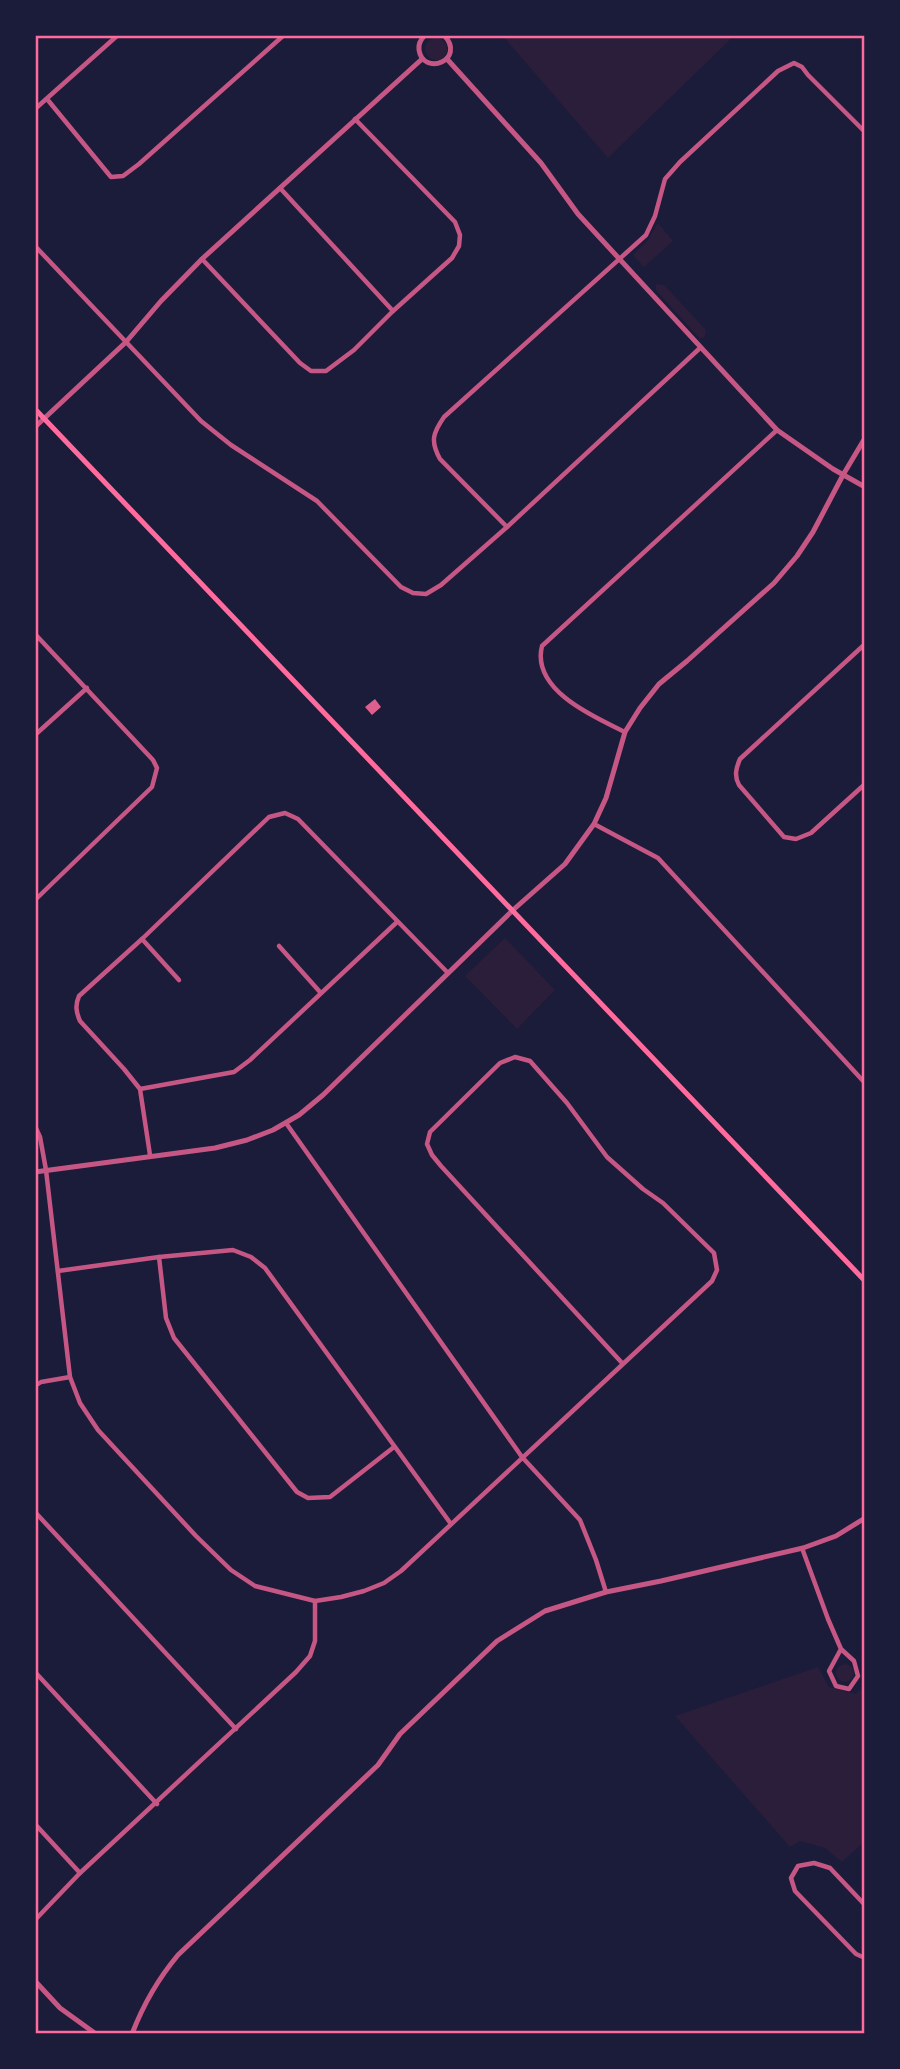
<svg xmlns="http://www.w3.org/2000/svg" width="900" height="2069" viewBox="0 0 900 2069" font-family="Arial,sans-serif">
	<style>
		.green { fill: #2a1e3b }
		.building { fill: #dd5f8e }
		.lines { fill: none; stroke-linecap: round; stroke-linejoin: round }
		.minor { stroke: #c65784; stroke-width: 4.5 }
		.tertiary { stroke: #c65784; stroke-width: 5 }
		.secondary { stroke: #ff6b9d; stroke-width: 5 }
		.neatline { fill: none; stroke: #ff6b9d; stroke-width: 2.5 }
	</style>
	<rect width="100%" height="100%" fill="#1b1b3a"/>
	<g class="green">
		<polygon points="502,35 735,35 608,158"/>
		<circle cx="436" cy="49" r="11"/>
		<polygon points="658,223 673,241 644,267 633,255 648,240"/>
		<polygon points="656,284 664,285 706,330 705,337 700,339 656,290"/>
		<polygon points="505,938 555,990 517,1029 465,976"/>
		<circle cx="845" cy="1673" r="9"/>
		<polygon points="818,1667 829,1687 856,1694 865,1684 865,1841 842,1862 825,1848 800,1841 790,1847 675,1716"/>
	</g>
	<polygon class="building" points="375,699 381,707 372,715 365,707"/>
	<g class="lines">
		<g class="minor">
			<polyline points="47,99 111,177 123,176 139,164 284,35"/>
			<polyline points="35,109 118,35"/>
			<polyline points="280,188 393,311"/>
			<polyline points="35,246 201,421 231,445 317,501 401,587 413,593 426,594 441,585 507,527 700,348"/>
			<polyline points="202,259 300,363 311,371 326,371 354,350 393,311 452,258 459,246 460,235 455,222 355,119"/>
			<path d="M507,527L440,459C430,441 433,433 444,417L646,235L655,216L665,179L680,162L778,71L794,63L802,67L808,75L865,132"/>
			<polyline points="35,634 153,760 157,768 152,787 35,900"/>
			<path d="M865,644L740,759C736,768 734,776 739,785L784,837L796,839L811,833L865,784"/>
			<path d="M625,732C594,717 531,690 542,646L777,430"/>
			<polyline points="35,735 87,688"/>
			<polyline points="594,824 658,858 865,1083"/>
			<polyline points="142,939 179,980"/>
			<polyline points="279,946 320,992"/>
			<polyline points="140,1089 234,1072 250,1060 397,922"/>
			<polyline points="286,1123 522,1457 580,1520 596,1560 606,1592"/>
			<path d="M35,1126L40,1137L46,1170L70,1377L80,1403L98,1430L196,1536L231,1570L255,1586L315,1601L341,1597L364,1591L384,1583L401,1571C505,1474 608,1378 712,1281L717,1270L714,1253L663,1203L643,1189L607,1157L567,1103L530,1061L515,1057L500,1063L430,1132L427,1144L432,1155L441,1166L623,1364"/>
			<path d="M150,1155L140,1089L124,1069L80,1021C76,1012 75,1005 79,996L142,939L269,817L285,813L298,819L448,973"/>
			<polyline points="159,1257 166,1318 174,1338 297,1492 308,1498 330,1497 394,1447"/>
			<polyline points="58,1271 159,1257 233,1250 251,1257 265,1268 451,1524"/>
			<polyline points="35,1386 41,1382 70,1377"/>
			<polyline points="35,1512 236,1729"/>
			<polyline points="802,1548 828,1619 841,1649 829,1671 836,1686 849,1689 858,1676 854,1661 841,1649"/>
			<polyline points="35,1672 157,1804"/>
			<polyline points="35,1824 80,1873"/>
			<polyline points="865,1905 830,1868 814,1863 798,1866 791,1878 795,1891 856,1954 865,1958"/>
			<polyline points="35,1920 80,1873 296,1672 310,1656 315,1641 315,1601"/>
		</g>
		<g class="tertiary">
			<path d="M425,35C421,39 418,43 419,50C423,77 467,60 444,35"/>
			<polyline points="447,59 541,163 578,214 777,430 833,469 865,487"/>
			<polyline points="35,427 126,342 161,301 202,259 422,59"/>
			<polyline points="35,1172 215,1148 247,1140 273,1130 299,1115 323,1095 513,910 565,864 594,824 606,798 625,732 640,708 659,684 687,661 774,583 797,556 813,532 843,475 865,438"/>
			<polyline points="35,1981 60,2008 96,2034"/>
			<path d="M132,2034C143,2005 158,1979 178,1955L378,1765L400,1734L497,1641L545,1611L606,1592L661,1581L803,1548L836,1536L865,1518"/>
		</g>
		<polyline class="secondary" points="35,409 865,1281"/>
	</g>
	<rect width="900" height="2069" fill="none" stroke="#1b1b3a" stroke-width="74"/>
	<rect x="37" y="37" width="826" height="1995" class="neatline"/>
</svg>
